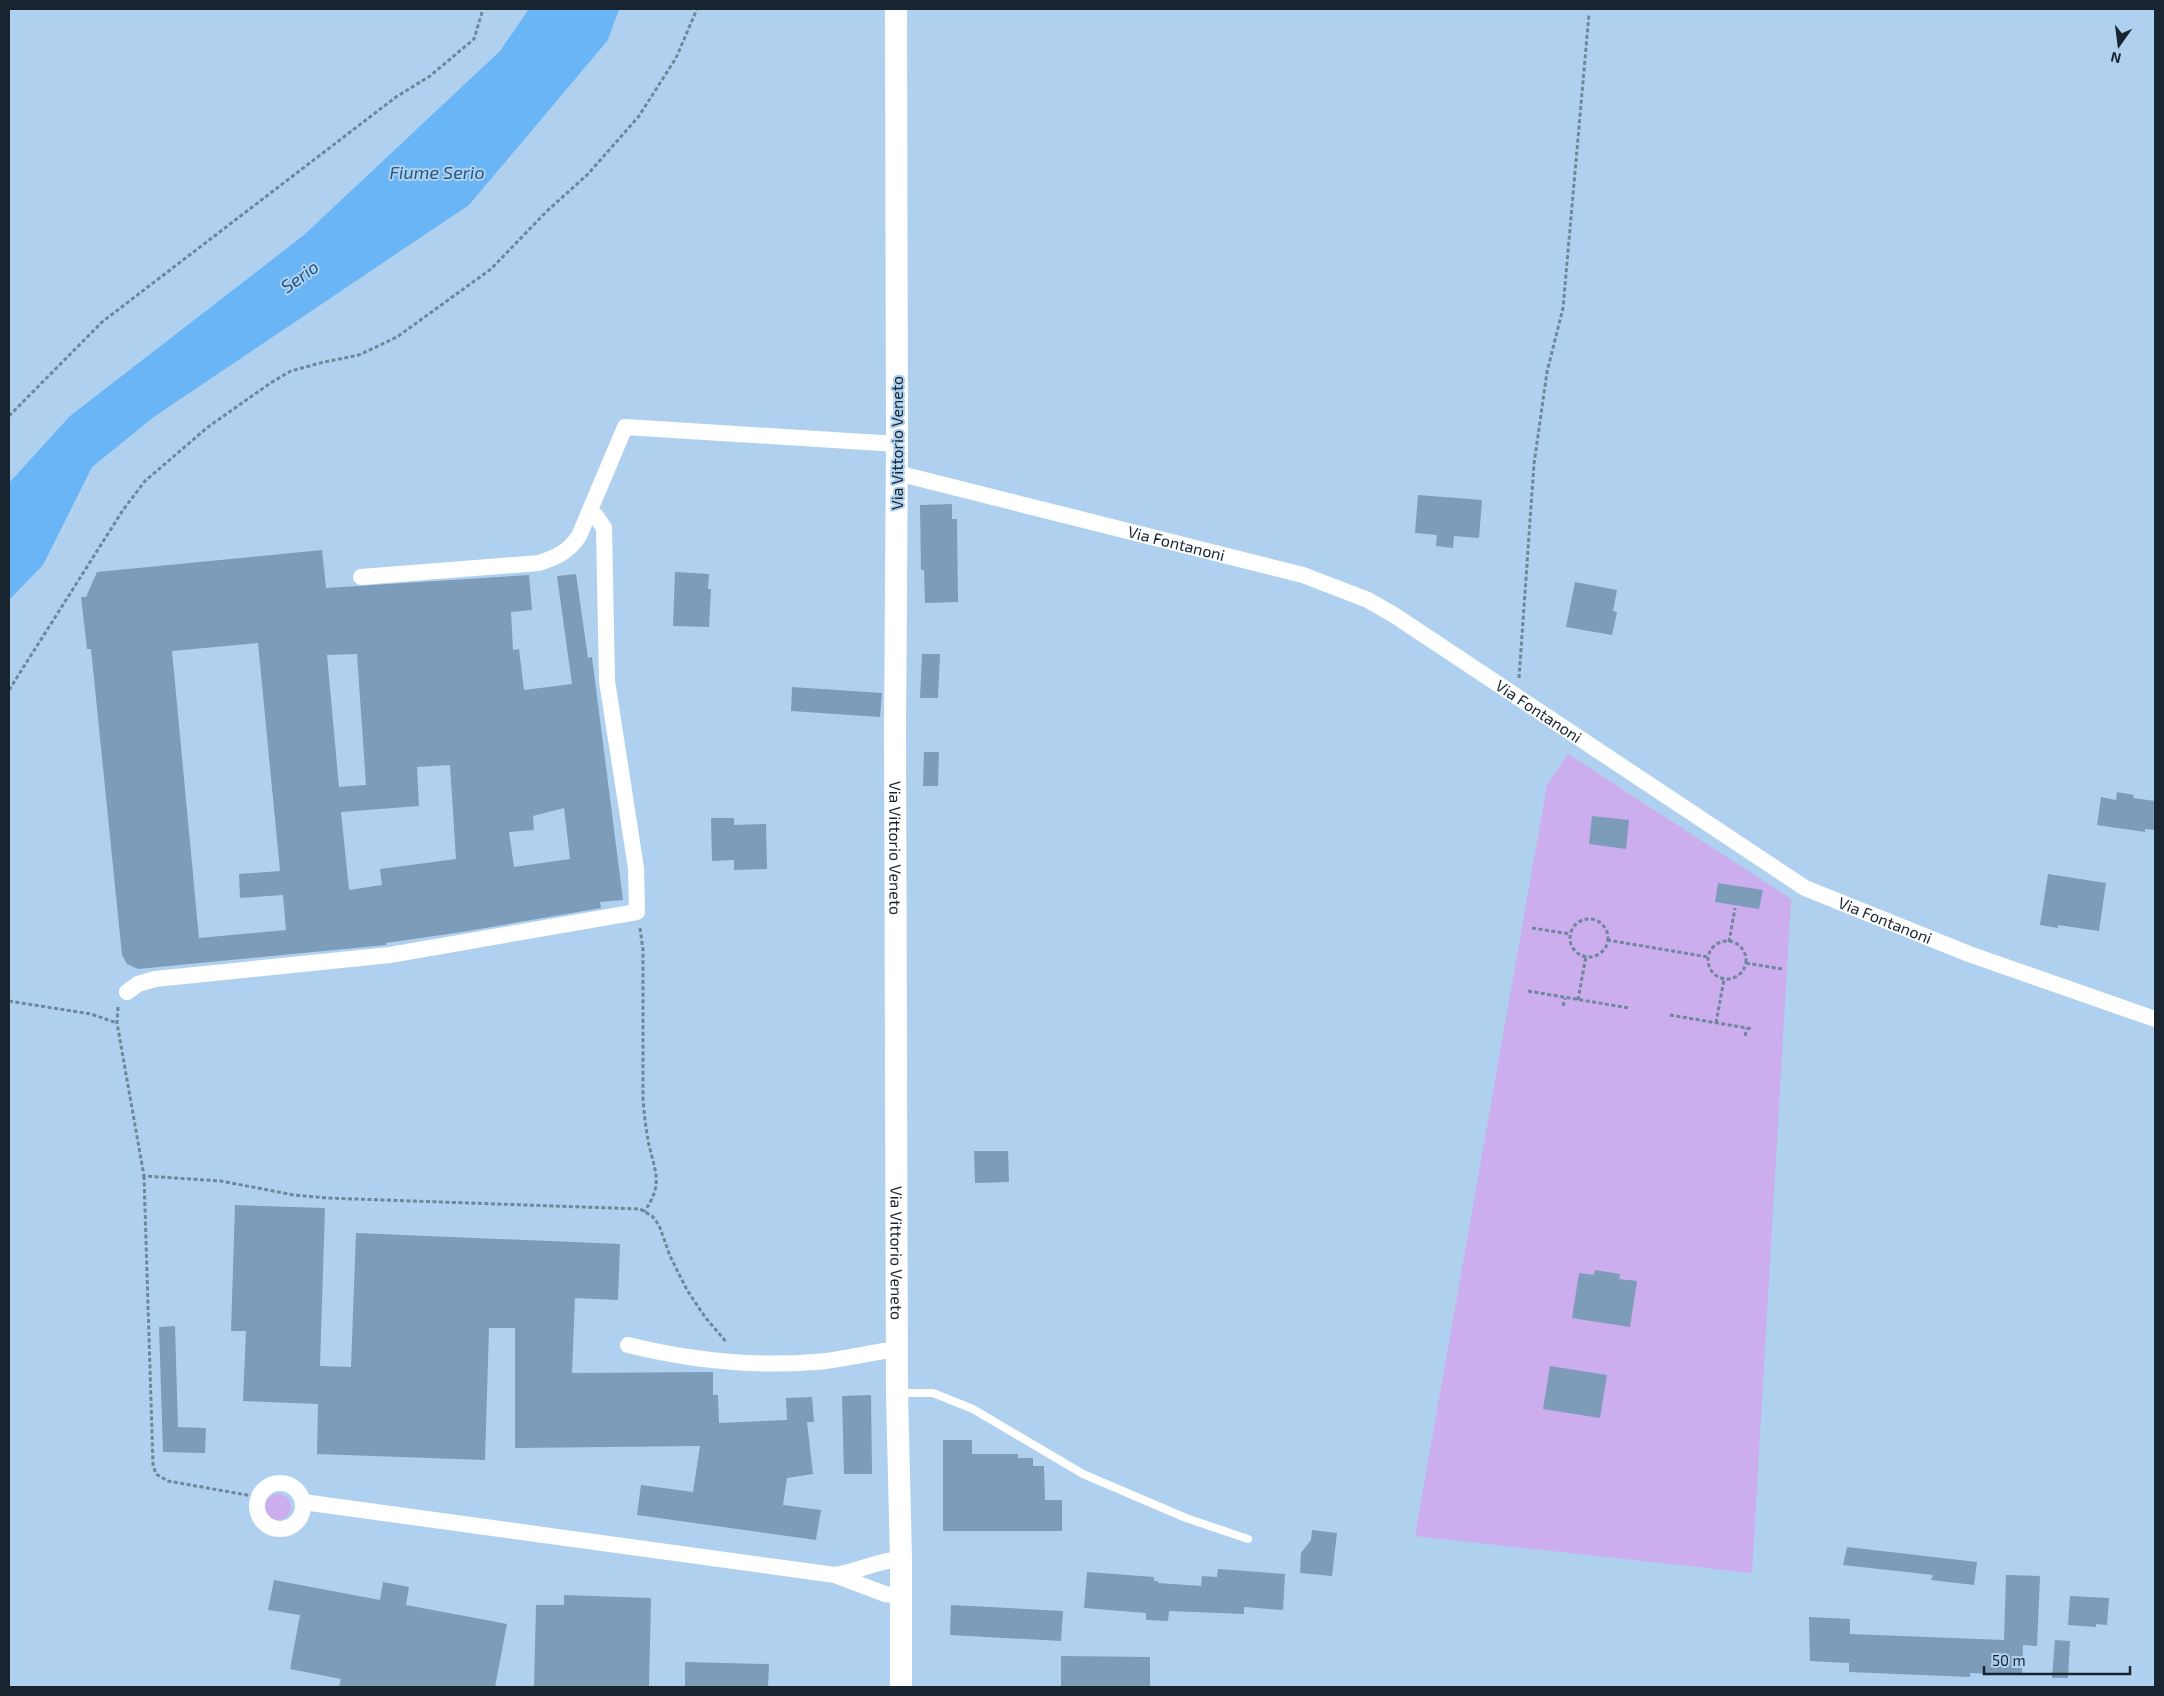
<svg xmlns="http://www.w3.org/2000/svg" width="2164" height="1696" viewBox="0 0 2164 1696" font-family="'Exo 2',sans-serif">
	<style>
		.green { fill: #ccaded }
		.water { fill: #6ab5f6 }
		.building { fill: #7c9cb9; fill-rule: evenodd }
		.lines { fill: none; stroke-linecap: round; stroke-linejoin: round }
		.path { stroke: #6e879d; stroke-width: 3; stroke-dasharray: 4 2.5; stroke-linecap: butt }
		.lane { stroke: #fff; stroke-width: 8 }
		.street { stroke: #fff; stroke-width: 16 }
		.secondary { stroke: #fff; stroke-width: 22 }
		.labels { text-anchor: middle; stroke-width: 4; stroke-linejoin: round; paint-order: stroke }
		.street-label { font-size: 16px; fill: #182530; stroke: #afd1ef }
		.water-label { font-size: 18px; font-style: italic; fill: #225883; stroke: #afd1ef }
	</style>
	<rect width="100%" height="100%" fill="#afd1ef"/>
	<g class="green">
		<polygon points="1568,754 1791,899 1752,1573 1415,1536 1547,785"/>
		<circle cx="278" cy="1507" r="13"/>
	</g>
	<polygon class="water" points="529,9 619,9 608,40 469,205 155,416 92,467 43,565 9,600 9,483 70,416 304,235 500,51"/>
	<g class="building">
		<polygon points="1418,495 1482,500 1479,538 1454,536 1453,548 1436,546 1437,535 1415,533"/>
		<polygon points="952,504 952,519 957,519 958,602 925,603 924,570 921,570 920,505"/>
		<path d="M322,550L326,588L529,575L532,610L511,612L513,650L519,649L524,690L572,684L557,576L576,574L588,658L592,657L623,900L600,902L601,908L462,932L386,943V945L138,969L127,964L122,955L91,649H87L81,597H86L97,572ZM258,643L280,871L239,874L240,898L283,895L286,930L199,938L172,651ZM357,654L366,785L339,787L327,655ZM450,765L456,859L380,869L382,885L349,890L341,812L419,806L417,767ZM564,808L570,859L514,867L509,832L534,830L533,816Z"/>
		<polygon points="675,572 709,574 708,589 711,589 709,627 673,626"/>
		<polygon points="1575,582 1617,590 1613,611 1617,612 1612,635 1566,627"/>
		<polygon points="922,654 940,654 938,698 920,698"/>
		<polygon points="792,687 882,693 880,717 791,711"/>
		<polygon points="924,752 939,752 938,786 923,786"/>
		<polygon points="2117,792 2134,795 2133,798 2155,801 2155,830 2145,829 2145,832 2097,825 2101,797 2116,800"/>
		<polygon points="1592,816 1629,820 1626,849 1589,844"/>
		<polygon points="711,818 734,818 734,825 766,824 767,869 734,870 734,860 712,861"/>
		<polygon points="2048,874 2106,883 2099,931 2058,925 2058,928 2040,925"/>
		<polygon points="1718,883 1763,890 1759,909 1715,902"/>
		<polygon points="974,1151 1008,1151 1009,1182 975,1183"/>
		<polygon points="235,1205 325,1208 320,1366 351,1367 356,1233 620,1244 618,1300 575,1298 572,1373 713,1372 713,1395 718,1395 719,1423 787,1420 786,1398 812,1397 814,1422 807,1422 813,1474 787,1478 783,1505 821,1510 816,1540 637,1515 641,1485 693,1492 700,1446 515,1448 515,1328 489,1328 485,1460 317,1454 318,1404 243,1401 246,1331 231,1331"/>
		<polygon points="1595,1270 1620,1274 1619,1279 1637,1281 1630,1327 1572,1318 1579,1273 1594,1275"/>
		<polygon points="175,1326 178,1427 206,1428 205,1453 163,1452 159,1327"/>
		<polygon points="1550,1366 1607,1375 1600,1418 1543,1409"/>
		<polygon points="871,1395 872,1474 844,1474 842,1396"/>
		<polygon points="943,1440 972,1440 972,1454 1018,1454 1018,1458 1033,1458 1033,1466 1044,1466 1045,1500 1062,1500 1062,1531 943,1531"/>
		<polygon points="1312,1530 1337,1533 1332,1576 1300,1573 1301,1553 1311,1540"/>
		<polygon points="1847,1547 1977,1562 1974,1585 1931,1580 1933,1575 1843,1565"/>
		<polygon points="1218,1569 1285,1574 1283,1610 1244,1607 1244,1614 1169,1611 1168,1621 1146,1620 1146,1613 1084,1608 1087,1572 1154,1577 1154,1581 1158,1581 1158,1583 1201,1586 1202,1576 1217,1577"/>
		<polygon points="2006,1575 2040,1576 2037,1646 2023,1645 2022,1675 1970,1673 1970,1677 1849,1672 1849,1663 1810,1661 1809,1617 1850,1619 1850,1634 2004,1640"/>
		<polygon points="274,1580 380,1600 383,1582 409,1587 406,1605 507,1624 495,1687 339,1687 341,1679 290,1669 300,1615 268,1610"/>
		<polygon points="564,1595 651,1598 649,1687 534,1687 536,1605 564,1605"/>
		<polygon points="2070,1596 2109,1598 2107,1625 2096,1624 2096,1627 2068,1625"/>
		<polygon points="951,1605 1063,1611 1061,1641 950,1635"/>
		<polygon points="2055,1640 2070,1641 2068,1678 2052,1678"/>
		<polygon points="1061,1656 1150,1657 1150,1687 1061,1687"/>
		<polygon points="685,1662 769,1664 768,1687 685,1687"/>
	</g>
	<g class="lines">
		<g class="path">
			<polyline points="9,416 102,322 396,97 430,76 474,39 483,9"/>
			<polyline points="1519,678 1534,464 1547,372 1563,308 1589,14"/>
			<polyline points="9,690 123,510 145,481 208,427 272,382 291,371 324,362 359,355 397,337 491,269 547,211 588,174 639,116 676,58 697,9"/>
			<circle cx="1589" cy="938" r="19"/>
			<path d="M640,928L643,950V1098C644,1114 646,1130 649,1145C656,1174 663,1185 644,1212"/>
			<polyline points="1532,928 1570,934"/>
			<polyline points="1607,940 1708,957"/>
			<circle cx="1727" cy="960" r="19"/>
			<polyline points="1729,942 1735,908"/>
			<polyline points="1746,963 1782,969"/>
			<polyline points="1528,991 1629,1008"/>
			<polyline points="1578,1000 1586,956"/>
			<polyline points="9,1001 91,1014 117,1023"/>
			<polyline points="1563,1006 1565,998"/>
			<polyline points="118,1007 117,1023 144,1176 221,1181 294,1195 327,1198 640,1209 652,1216 659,1225 670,1256 687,1290 705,1317 727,1343"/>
			<polyline points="1670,1015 1753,1029"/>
			<polyline points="1716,1023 1724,979"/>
			<polyline points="1745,1036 1747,1028"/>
			<polyline points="144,1176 153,1465 156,1474 168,1481 258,1497"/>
		</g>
		<polyline class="lane" points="899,1393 933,1393 973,1409 1083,1474 1186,1518 1248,1539"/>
		<g class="street">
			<path id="s1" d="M897,473L1303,575L1368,600L1394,615L1805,888L1969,954L2155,1019"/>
			<path d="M361,577L539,563C557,557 568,552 579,536L625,427L897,444"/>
			<polyline points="127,992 138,984 155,979 390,955 637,912 636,868 607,681 604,528 596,516 589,512"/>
			<path d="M628,1345C689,1360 752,1367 815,1362C843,1360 870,1352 899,1349"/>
			<circle cx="280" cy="1506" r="23"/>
			<polyline points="303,1502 835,1575 885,1594 901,1596"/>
			<path d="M835,1575C858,1572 878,1560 901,1559"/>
		</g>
		<path class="secondary" id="s2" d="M896,9L897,444L895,733L897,1393L901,1559V1687"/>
	</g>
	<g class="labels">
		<g class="street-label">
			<text transform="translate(897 443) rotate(-90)" y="6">Via Vittorio Veneto</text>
			<text dy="6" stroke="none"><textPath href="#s1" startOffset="288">Via Fontanoni</textPath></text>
			<text dy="6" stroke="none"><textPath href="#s1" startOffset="692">Via Fontanoni</textPath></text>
			<text dy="6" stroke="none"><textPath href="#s2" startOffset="839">Via Vittorio Veneto</textPath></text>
			<text dy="6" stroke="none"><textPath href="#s1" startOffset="1098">Via Fontanoni</textPath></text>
			<text dy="6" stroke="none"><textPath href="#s2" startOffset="1244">Via Vittorio Veneto</textPath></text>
		</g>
		<g class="water-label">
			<text x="437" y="179">Fiume Serio</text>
			<text transform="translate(300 277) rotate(-36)" y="6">Serio</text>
		</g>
	</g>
	<rect width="2164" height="1696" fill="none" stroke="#182530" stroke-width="20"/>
	<g transform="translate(2119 45) rotate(194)" stroke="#afd1ef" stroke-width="4" paint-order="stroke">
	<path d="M0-4L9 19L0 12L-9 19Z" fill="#182530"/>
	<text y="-8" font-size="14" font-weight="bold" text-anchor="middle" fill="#182530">N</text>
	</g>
	<path d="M1984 1666v8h146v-8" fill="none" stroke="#182530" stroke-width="2.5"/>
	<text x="1992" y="1666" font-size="15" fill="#182530" stroke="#afd1ef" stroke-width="4" paint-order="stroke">50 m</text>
</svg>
